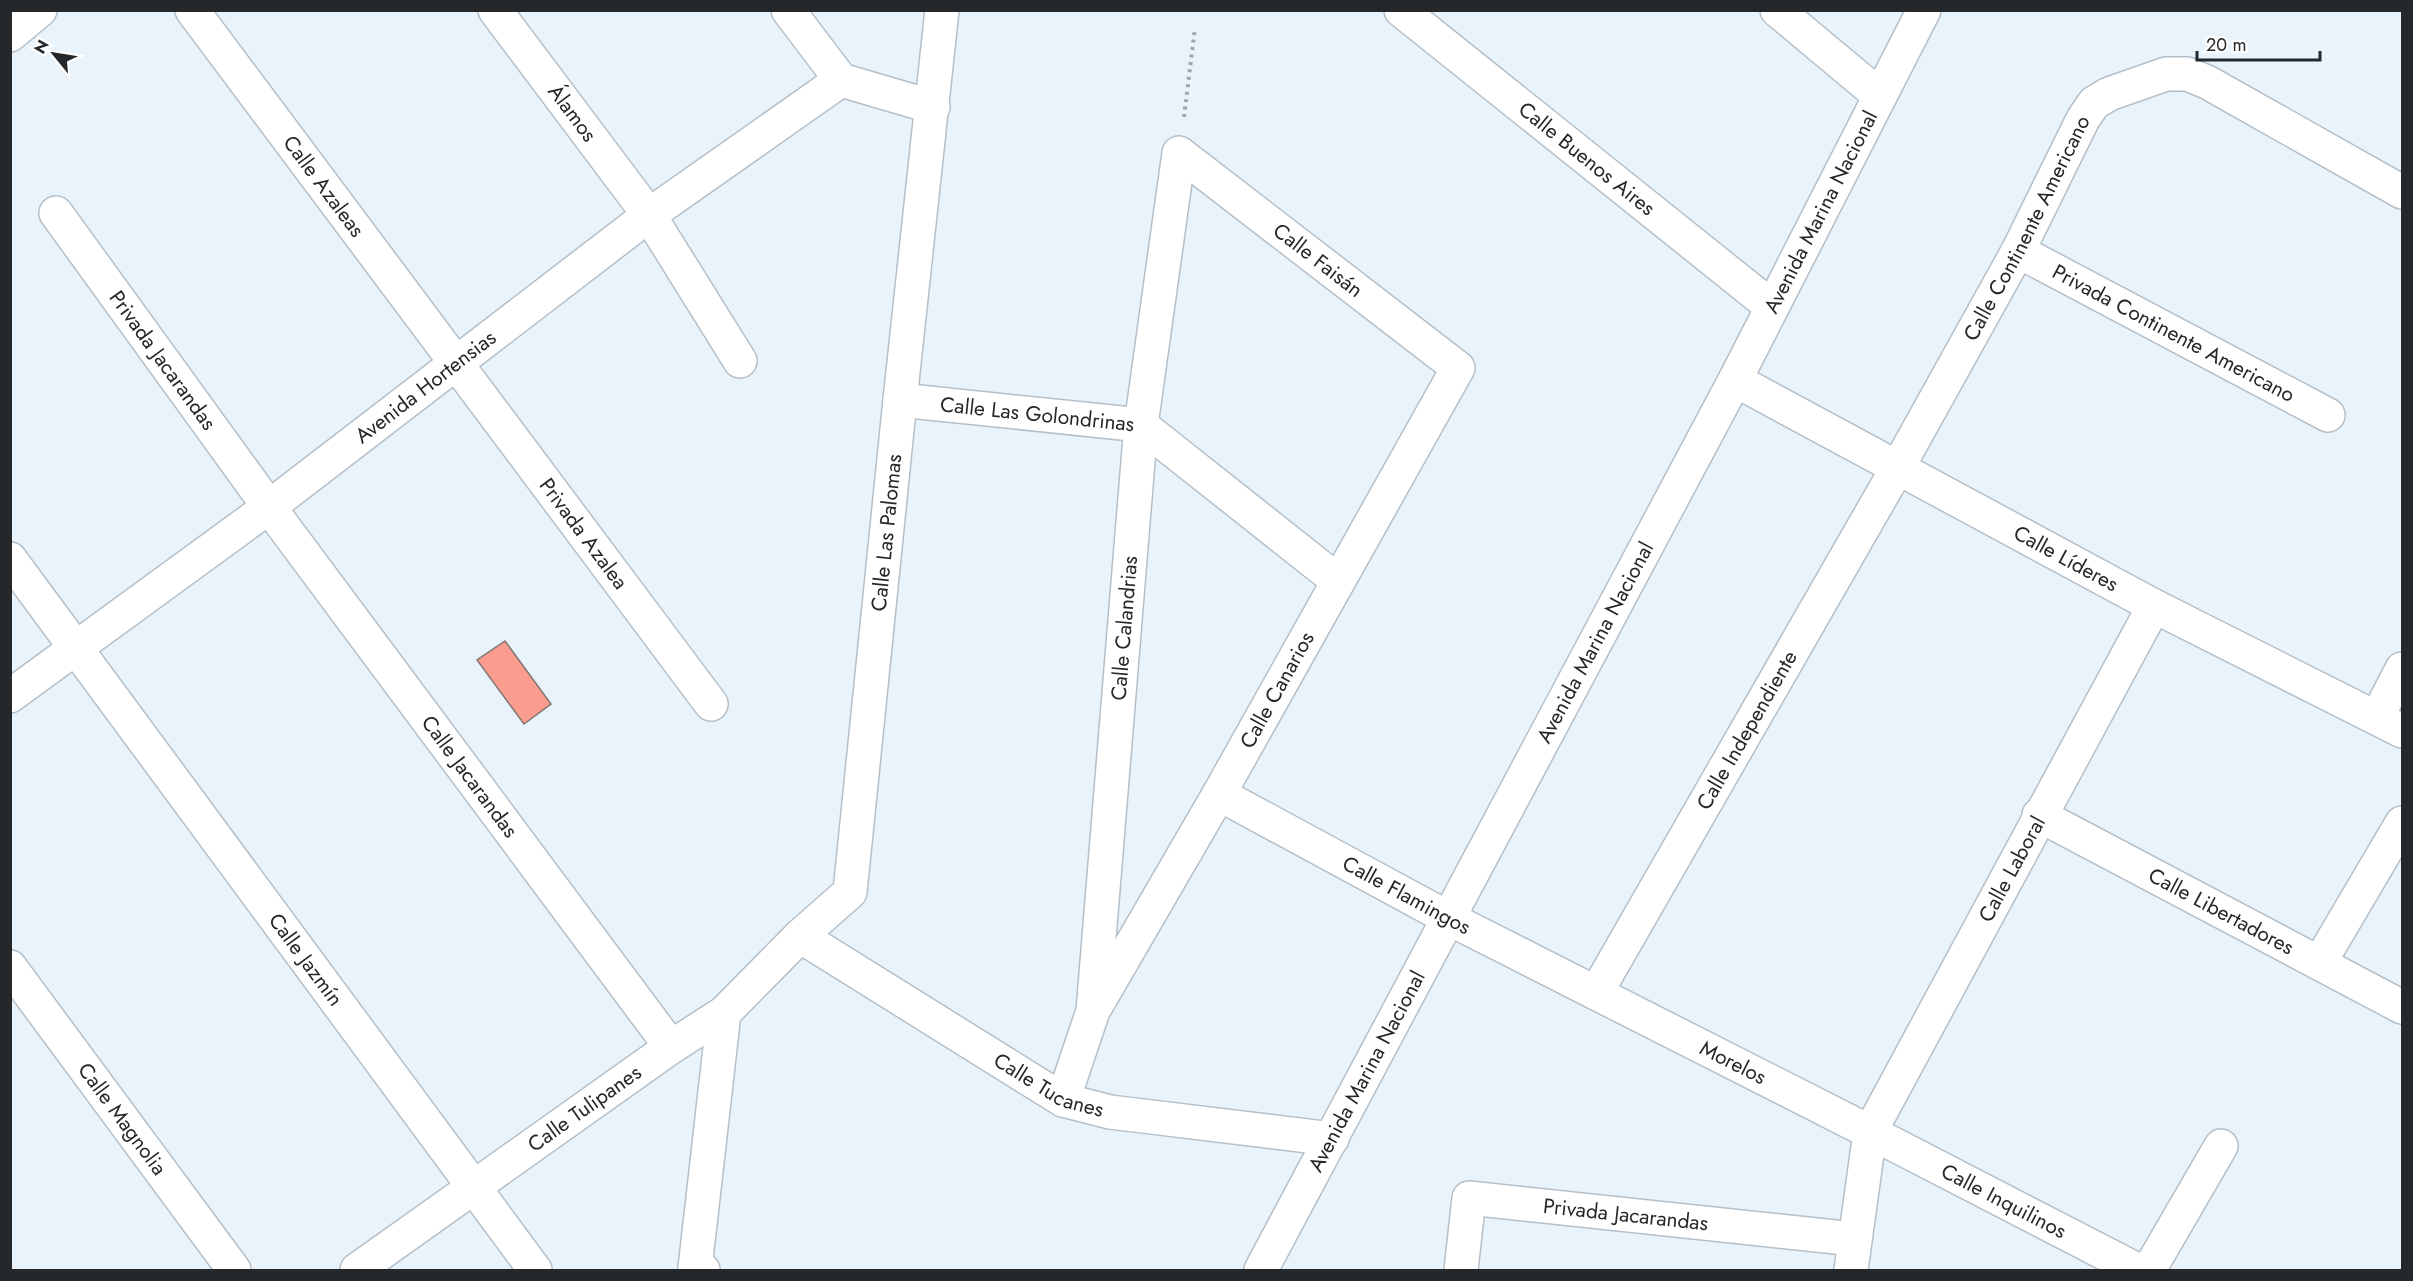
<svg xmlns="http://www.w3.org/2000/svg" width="2413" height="1281" viewBox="0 0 2413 1281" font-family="Jost,sans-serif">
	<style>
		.building { fill: #fa9d8e; stroke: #827573; stroke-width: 1.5 }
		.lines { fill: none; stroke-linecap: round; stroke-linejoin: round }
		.street-casing { stroke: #b5bfc8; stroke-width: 36 }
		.path { stroke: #9ea7ad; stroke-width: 4; stroke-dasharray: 3 4.5; stroke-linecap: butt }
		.street { stroke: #fff; stroke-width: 33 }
		.labels { text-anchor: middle; stroke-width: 6; stroke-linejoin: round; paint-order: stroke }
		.street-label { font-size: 21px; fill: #24282b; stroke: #fefefe }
	</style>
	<rect width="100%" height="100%" fill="#e8f3fc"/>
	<polygon class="building" points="505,641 551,704 524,724 477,660"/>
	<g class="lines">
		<g class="street-casing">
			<g id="street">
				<path id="s1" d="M192,10L711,704"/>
				<path id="s2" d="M495,10L649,215L740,361"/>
				<polyline points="788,10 841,80 933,107"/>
				<path id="s3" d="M1401,10L1772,307"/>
				<polyline points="1777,10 1880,96"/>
				<polyline points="10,35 40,10"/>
				<path id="s4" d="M56,213L269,507L671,1047"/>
				<path id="s5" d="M2018,251L2328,415"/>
				<path id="s6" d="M1735,380L2154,606L2402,731"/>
				<path id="s7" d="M900,400L1141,425L1338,581"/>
				<path id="s8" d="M10,559L535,1270"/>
				<path id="s9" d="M10,696L269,507L649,215L841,80"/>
				<polyline points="2377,717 2402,669"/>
				<path id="s10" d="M1219,794L1450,919L1870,1132L2137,1270"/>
				<path id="s11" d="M2039,815L2402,1007"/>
				<path id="s12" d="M800,936L1063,1100L1110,1112L1332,1139"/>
				<polyline points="2320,962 2402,823"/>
				<path id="s13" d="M10,967L234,1270"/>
				<path id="s14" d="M1596,993L1898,467L2018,251L2083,119L2094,103L2109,94L2166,74H2187L2207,82L2402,192"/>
				<path id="s15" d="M1063,1100L1093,1011L1141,425L1179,153L1458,368L1219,794L1093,1011"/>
				<path id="s16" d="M357,1270L671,1047L724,1013L800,936L850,892L900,400L942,10"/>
				<polyline points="703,1270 695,1268 724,1013"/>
				<path id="s17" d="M1261,1270L1735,380L1924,10"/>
				<path id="s18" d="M1461,1270L1469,1198L1854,1239"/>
				<path id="s19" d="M1851,1270L1870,1132L2154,606"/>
				<polyline points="2149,1270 2221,1146"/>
			</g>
		</g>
		<polyline class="path" points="1184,117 1195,28"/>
		<use href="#street" class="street"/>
	</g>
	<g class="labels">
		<g class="street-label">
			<text dy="7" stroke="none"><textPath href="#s2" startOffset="129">Álamos</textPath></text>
			<text dy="7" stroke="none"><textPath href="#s3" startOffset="238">Calle Buenos Aires</textPath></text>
			<text dy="7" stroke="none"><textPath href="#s1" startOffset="220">Calle Azaleas</textPath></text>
			<text dy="7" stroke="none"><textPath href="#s17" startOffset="1197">Avenida Marina Nacional</textPath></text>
			<text dy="7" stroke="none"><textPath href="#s14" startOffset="878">Calle Continente Americano</textPath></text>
			<text dy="7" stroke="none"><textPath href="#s15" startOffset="1132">Calle Faisán</textPath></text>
			<text dy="7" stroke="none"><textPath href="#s5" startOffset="176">Privada Continente Americano</textPath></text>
			<text dy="7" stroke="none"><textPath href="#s4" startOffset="182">Privada Jacarandas</textPath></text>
			<text dy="7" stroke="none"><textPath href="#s9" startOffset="518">Avenida Hortensias</textPath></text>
			<text dy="7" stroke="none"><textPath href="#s7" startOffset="138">Calle Las Golondrinas</textPath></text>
			<text dy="7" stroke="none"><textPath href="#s16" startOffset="984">Calle Las Palomas</textPath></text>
			<text dy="7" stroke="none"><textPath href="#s1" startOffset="654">Privada Azalea</textPath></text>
			<text dy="7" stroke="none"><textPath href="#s6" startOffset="376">Calle Líderes</textPath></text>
			<text dy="7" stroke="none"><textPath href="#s15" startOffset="478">Calle Calandrias</textPath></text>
			<text dy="7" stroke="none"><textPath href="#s17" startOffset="711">Avenida Marina Nacional</textPath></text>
			<text transform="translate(1277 690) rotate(-61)" y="7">Calle Canarios</text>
			<text dy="7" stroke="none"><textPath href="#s14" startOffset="303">Calle Independiente</textPath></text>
			<text dy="7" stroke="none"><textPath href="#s4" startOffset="699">Calle Jacarandas</textPath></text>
			<text dy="7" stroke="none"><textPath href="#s19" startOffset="438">Calle Laboral</textPath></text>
			<text dy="7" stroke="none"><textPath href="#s10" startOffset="213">Calle Flamingos</textPath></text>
			<text dy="7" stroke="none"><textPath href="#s11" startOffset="206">Calle Libertadores</textPath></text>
			<text dy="7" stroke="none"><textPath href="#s8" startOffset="498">Calle Jazmín</textPath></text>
			<text dy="7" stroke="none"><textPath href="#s10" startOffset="580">Morelos</textPath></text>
			<text dy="7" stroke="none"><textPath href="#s17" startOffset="225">Avenida Marina Nacional</textPath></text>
			<text dy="7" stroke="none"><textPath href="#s12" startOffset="291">Calle Tucanes</textPath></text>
			<text dy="7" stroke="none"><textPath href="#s16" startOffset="279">Calle Tulipanes</textPath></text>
			<text dy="7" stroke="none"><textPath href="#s13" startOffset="189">Calle Magnolia</textPath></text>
			<text dy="7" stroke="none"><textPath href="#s10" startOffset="884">Calle Inquilinos</textPath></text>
			<text dy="7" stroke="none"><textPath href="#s18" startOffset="230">Privada Jacarandas</textPath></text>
		</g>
	</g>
	<rect width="2413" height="1281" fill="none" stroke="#24282b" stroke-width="24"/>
	<g transform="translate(54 54) rotate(300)" stroke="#fefefe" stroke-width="4.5" paint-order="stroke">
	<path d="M0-4.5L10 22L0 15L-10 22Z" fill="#24282b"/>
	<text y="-9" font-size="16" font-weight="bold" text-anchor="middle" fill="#24282b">N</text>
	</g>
	<path d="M2197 51v9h123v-9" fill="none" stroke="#24282b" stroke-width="3"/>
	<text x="2206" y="51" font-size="18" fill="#24282b" stroke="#fefefe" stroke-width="4.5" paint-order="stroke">20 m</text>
</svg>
